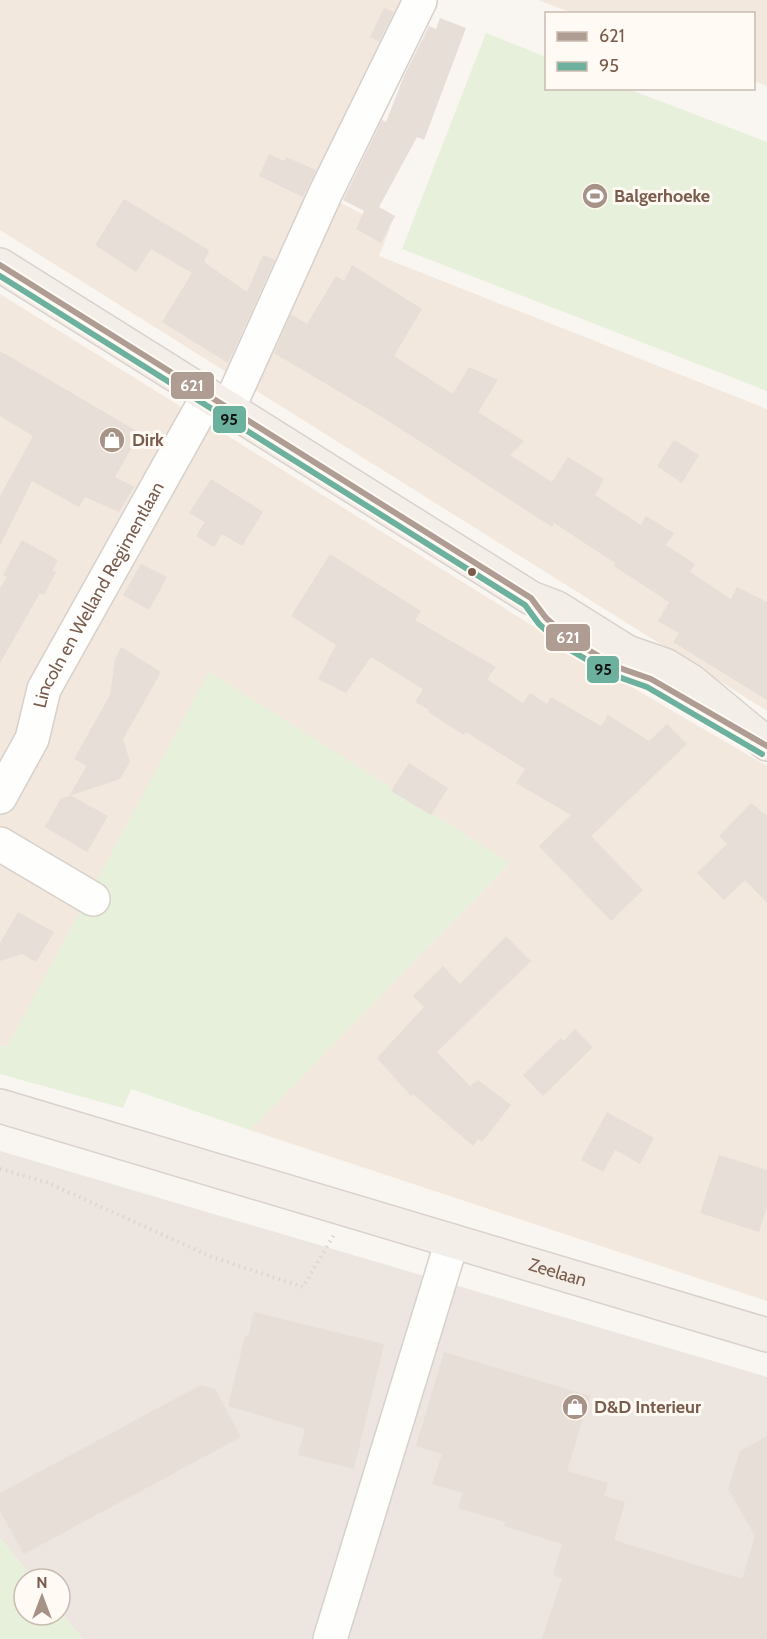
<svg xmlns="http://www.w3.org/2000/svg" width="767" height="1639" viewBox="0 0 767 1639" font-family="Cabin,sans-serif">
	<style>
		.residential { fill: #f2e8de }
		.industrial { fill: #ede5e0 }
		.green { fill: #e7f0db }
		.building { fill: #e6ded7 }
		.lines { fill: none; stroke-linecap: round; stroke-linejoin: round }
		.minor-casing { stroke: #d7d1cb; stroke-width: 36 }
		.major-casing { stroke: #dad1cc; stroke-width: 36 }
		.path { stroke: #dcd5d0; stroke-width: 4; stroke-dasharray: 1.5 4.5; stroke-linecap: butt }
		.minor { stroke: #fefefd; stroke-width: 33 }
		.major { stroke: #f3eee8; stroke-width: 33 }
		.bus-1-casing { stroke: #fffaf3; stroke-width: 10 }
		.bus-2-casing { stroke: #fffaf3; stroke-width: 10 }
		.bus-1 { stroke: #af9d94; stroke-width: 6 }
		.bus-2 { stroke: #6cb19e; stroke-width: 6 }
		.bus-dot { fill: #7a5c4d; stroke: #fffaf3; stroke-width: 2 }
		.labels { text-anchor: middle; stroke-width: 6; stroke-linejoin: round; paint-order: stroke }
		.poi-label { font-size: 18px; font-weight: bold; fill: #7a5c4d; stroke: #fffaf3; text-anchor: start }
		.street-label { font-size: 18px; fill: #7a5c4d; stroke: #fffaf3 }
		.line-badge { stroke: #fffaf3; stroke-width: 2 }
		.badge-label { font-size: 16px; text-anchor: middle; font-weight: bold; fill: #fff }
		.pale-badge-label { font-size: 16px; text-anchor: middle; font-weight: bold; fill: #111 }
	</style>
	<rect width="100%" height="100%" fill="#f9f5f0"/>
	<g class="residential">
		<polygon points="0,0 411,0 319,192 390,228 379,256 767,409 767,711 0,230"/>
		<polygon points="538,0 767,0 767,86 754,81 754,14 573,13"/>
		<polygon points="0,294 623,682 767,766 767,1301 250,1130 510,863 7,1047 0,1045"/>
	</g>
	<polygon class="industrial" points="0,1151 767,1377 767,1639 83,1639 60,1611 60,1579 34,1579 0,1538"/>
	<g class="green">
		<polygon points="486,33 546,57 546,88 628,89 767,142 767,391 402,249"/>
		<polygon points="209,672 510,863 250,1130 131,1089 123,1108 0,1074 0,1045 7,1047"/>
		<polygon points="0,1538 34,1579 24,1579 24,1615 60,1615 60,1611 83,1639 0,1639"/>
	</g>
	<g class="building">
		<polygon points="384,8 394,12 379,42 370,37"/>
		<polygon points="440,18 466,28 424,140 417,137 379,207 395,216 381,243 356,229 364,211 343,200 382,120 386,122 404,76 429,26 436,29"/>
		<polygon points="269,154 284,161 286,157 316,170 303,197 259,176"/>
		<polygon points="124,199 209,250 204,262 247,292 263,255 275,260 228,363 162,322 192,273 151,249 136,272 95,245"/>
		<polygon points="352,265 422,309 394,356 453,394 469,367 498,380 478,412 524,441 510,455 552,482 568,457 604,479 595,495 641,525 646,516 674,533 666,545 695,564 690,572 731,599 737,587 767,602 767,700 673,642 679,633 658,621 669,602 614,566 615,563 554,523 552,527 387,420 274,353 291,314 307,324 336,276 344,281"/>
		<polygon points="0,351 140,433 115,477 134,487 119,512 85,497 79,507 32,481 0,546 0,496 33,436 0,416"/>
		<polygon points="674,440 699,455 682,483 657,466"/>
		<polygon points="211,479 263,512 242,546 222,534 214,547 196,536 205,522 189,513"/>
		<polygon points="22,540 58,560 52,571 56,572 44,595 40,593 0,663 0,588 7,577 3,575"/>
		<polygon points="330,554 421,611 415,620 496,667 487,679 523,703 530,693 547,704 551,697 601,726 608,715 649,741 667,724 687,744 591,836 643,890 611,921 539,846 571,815 516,783 525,769 466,732 464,735 428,712 429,710 415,702 423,689 371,657 346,693 318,679 336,645 291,616"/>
		<polygon points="141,564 167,577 149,610 123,595"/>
		<polygon points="121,647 161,672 123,739 130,762 120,779 69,796 87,766 74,759 110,695 115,659"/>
		<polygon points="409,763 448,788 431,815 391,791"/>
		<polygon points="72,796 108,816 87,852 45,827 61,798"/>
		<polygon points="751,803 767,816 767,903 745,880 724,900 697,873 727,844 719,836"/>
		<polygon points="18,912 54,932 36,962 22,954 0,961 0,943"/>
		<polygon points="506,936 531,961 437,1052 470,1086 478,1080 511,1105 482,1142 478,1139 473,1146 413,1094 411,1096 377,1058 424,1007 413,996 443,966 460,984"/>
		<polygon points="575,1029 593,1047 543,1096 523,1075 561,1038 564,1041"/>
		<polygon points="607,1112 654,1138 640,1164 615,1150 603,1172 581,1160"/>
		<polygon points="719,1155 767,1170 767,1207 759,1232 700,1213"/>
		<polygon points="254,1312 384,1344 354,1469 298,1455 305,1429 228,1406 245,1336 248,1336"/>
		<polygon points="444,1352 590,1396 567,1471 608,1483 604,1496 625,1502 614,1540 742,1579 755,1536 728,1489 740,1451 767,1436 767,1639 542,1639 562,1578 553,1575 562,1544 504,1526 505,1522 458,1508 463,1493 432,1484 442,1454 416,1446"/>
		<polygon points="201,1385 215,1389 241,1437 24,1554 0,1511 0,1493"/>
	</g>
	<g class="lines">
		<g class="minor-casing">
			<g id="minor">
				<polyline points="228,409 326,192 420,1"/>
				<path id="s1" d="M0,797L32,739L44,689L208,396"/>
				<polyline points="0,844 93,899"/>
				<polyline points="330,1639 452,1241"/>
			</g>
		</g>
		<g class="major-casing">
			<g id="major">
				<polyline points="0,265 531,598 557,608 627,652 665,665 691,681 767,744"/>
				<path id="s2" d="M0,1106L767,1335"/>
			</g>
		</g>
		<polyline class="path" points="0,1169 46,1182 212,1257 303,1287 334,1235"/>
		<use href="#minor" class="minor"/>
		<use href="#major" class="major"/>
		<g class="bus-1-casing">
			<polyline id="bus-1" points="0,265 531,598 546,618 570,639 617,667 651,679 767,746"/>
		</g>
		<g class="bus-2-casing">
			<polyline id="bus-2" points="0,276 525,605 539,624 565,647 613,675 647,687 762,754"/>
		</g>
		<use href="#bus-1" class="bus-1"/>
		<use href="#bus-2" class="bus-2"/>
	</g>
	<defs>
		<g id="stadium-disc" transform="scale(1.35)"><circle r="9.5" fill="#a69286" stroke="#fffaf3"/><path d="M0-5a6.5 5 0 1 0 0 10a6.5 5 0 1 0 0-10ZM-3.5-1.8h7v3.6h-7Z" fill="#fff"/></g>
		<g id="shop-disc" transform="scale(1.35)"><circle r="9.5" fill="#a69286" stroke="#fffaf3"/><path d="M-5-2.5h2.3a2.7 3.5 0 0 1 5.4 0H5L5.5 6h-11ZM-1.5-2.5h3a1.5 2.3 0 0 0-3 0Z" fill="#fff"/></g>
	</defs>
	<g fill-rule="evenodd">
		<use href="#stadium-disc" x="595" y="196"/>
		<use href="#shop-disc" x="112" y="440"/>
		<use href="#shop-disc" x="575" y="1407"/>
	</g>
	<circle class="bus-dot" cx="472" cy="572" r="5"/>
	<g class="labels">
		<g class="poi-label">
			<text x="614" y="202">Balgerhoeke</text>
			<text x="132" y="446">Dirk</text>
			<text x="594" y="1413">D&amp;D Interieur</text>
		</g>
		<g class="street-label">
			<text dy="6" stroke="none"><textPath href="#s1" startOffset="226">Lincoln en Welland Regimentlaan</textPath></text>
			<text dy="6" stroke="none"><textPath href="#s2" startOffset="582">Zeelaan</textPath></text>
		</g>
	</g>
	<g class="line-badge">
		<rect x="170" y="371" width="45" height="29" rx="6" fill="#af9d94"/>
		<rect x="212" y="405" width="35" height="29" rx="6" fill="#6cb19e"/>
		<rect x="545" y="623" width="46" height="29" rx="6" fill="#af9d94"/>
		<rect x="586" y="655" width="34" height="29" rx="6" fill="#6cb19e"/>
	</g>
	<g class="badge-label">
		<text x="192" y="391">621</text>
		<text x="568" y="643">621</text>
	</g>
	<g class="pale-badge-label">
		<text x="229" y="425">95</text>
		<text x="603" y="675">95</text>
	</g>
	<rect x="545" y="12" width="210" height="78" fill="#fffaf3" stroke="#cabbb1" stroke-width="1.5"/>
	<rect x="557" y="32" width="30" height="9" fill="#af9d94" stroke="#cabbb1" stroke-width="1.5"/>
	<text x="599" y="42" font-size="18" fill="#7a5c4d">621</text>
	<rect x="557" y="62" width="30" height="9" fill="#6cb19e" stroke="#cabbb1" stroke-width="1.5"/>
	<text x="599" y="72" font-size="18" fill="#7a5c4d">95</text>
	<g transform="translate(42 1597)"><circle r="28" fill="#fffaf3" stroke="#cabbb1" stroke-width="1.5"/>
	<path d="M0-4.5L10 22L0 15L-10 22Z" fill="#a69286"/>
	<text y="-9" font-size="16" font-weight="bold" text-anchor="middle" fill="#7a5c4d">N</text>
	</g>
</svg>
